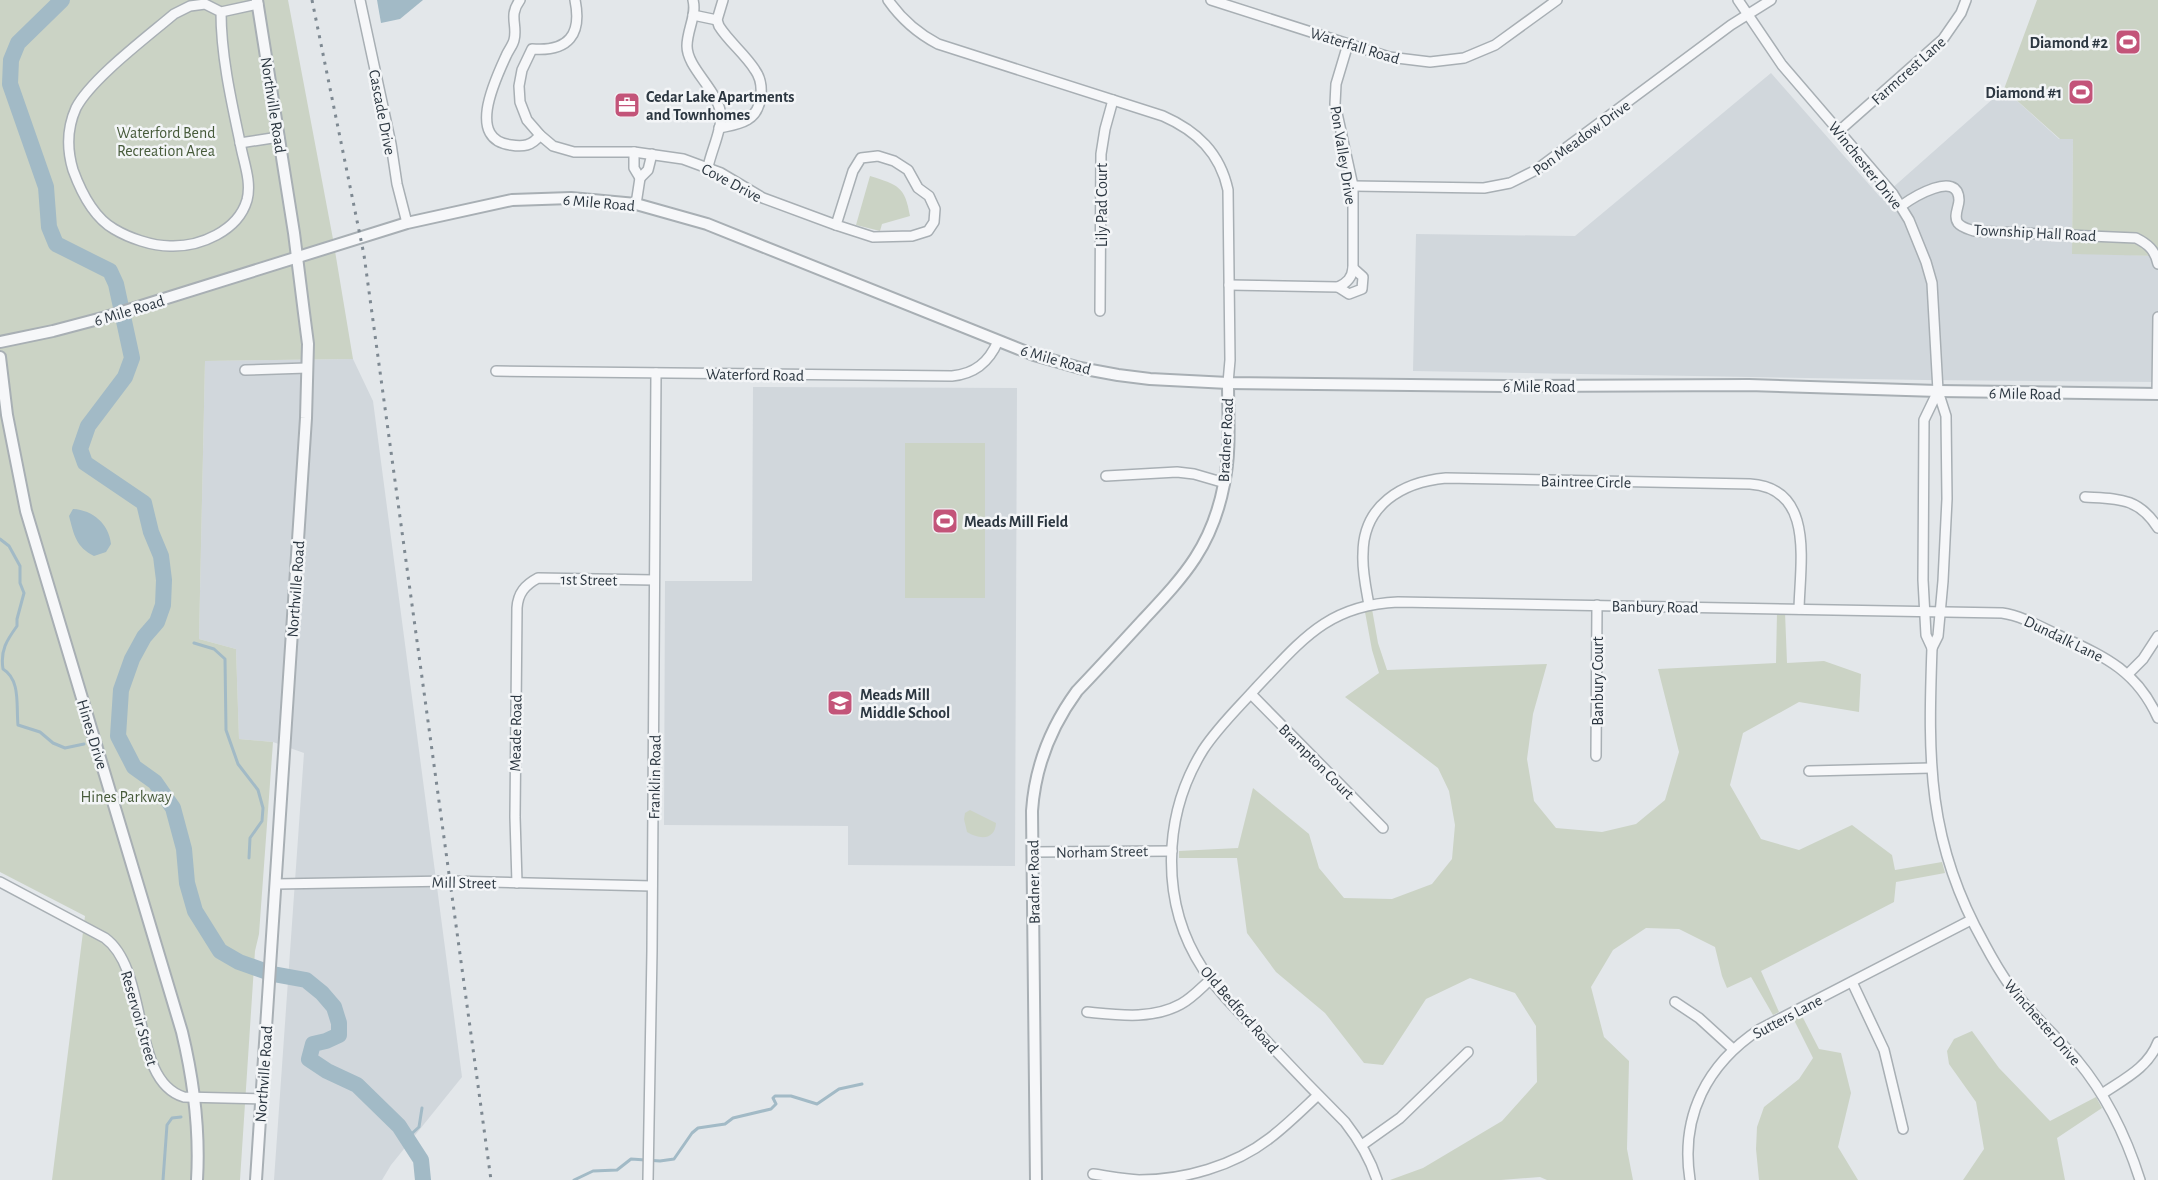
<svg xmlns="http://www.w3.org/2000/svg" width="2158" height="1180" viewBox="0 0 2158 1180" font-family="'Alegreya Sans',sans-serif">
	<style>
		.built { fill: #d1d7dc }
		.green { fill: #cbd3c5 }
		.water { fill: #a2bac6 }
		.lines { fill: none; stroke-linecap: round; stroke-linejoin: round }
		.stream { stroke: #a2bac6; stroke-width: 3 }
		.river { stroke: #a2bac6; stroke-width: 16 }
		.minor-casing { stroke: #a8afb4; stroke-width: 12 }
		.tertiary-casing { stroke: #a8afb4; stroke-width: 14 }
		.minor { stroke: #f6f7f9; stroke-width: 9 }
		.tertiary { stroke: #f6f7f9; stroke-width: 10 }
		.rail { stroke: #7e8992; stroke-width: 3; stroke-dasharray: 3 6; stroke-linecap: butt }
		.labels { text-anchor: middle; stroke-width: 5; stroke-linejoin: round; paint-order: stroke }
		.poi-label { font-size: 16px; font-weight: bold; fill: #2c3741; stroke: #f3f5f7; text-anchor: start }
		.street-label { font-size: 16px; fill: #2c3741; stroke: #f3f5f7 }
		.park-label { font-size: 16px; fill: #475b3b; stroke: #f3f5f7 }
	</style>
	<rect width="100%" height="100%" fill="#e3e7ea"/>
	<g class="built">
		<polygon points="1771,73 1881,198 2004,89 2059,139 2073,139 2072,253 2158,256 2158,382 1924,380 1413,371 1416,234 1575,236"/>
		<polygon points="353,359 373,401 462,1077 391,1165 382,1180 274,1180 304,753 273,742 239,739 236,649 199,639 205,361"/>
		<polygon points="753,387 1017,388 1015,866 848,865 848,826 664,825 665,581 752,581"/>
	</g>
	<g class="green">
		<polygon points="0,0 288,0 333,239 353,359 205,361 199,639 236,649 239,739 273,742 259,934 255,951 240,1180 52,1180 85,916 0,872"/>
		<polygon points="2037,0 2158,0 2158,256 2072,254 2073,139 2060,139 2004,89"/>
		<path d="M870,176C898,185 905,186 910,216L882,224L880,231L856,225Z"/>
		<rect x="905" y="443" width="80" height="155"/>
		<polygon points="1372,609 1378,643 1387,670 1547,664 1533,714 1527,759 1534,801 1556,828 1602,832 1636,824 1665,800 1679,752 1658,669 1776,663 1777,612 1785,612 1787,663 1824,661 1861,674 1859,712 1799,702 1743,733 1730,785 1761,839 1799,850 1852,825 1892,855 1895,870 1942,862 1945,873 1896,882 1894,902 1761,971 1779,1012 1773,1015 1751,977 1727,988 1722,976 1715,947 1679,929 1646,928 1613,950 1591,987 1604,1037 1629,1061 1627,1149 1633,1180 1547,1180 1540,1177 1501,1180 1390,1180 1423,1168 1502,1121 1537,1082 1536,1026 1515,993 1470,978 1426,999 1383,1065 1364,1063 1325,1013 1276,972 1247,933 1237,858 1179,858 1179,851 1238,848 1253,788 1309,834 1319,868 1344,898 1392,899 1432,884 1452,859 1455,825 1449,791 1438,768 1345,697 1379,673 1372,650 1365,612"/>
		<path d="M970,810L996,823C995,840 980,840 967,832L964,819L965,813Z"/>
		<polygon points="1801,1014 1819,1049 1841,1053 1851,1093 1838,1147 1858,1180 1759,1180 1756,1149 1757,1127 1764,1107 1799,1079 1813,1058 1793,1018"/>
		<polygon points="1972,1031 1999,1068 2050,1121 2096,1097 2102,1108 2057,1138 2065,1180 1963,1180 1984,1149 1976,1102 1949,1064 1947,1051 1954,1039"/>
	</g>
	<g class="water">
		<polygon points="377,0 423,0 400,19 381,23"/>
		<path d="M73,509C93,510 109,524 111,544L106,552L94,556C76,547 74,535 69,516Z"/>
	</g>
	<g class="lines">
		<g class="stream">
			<path d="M0,539L9,546L20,566V583L24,593L17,619V626C7,640 0,650 3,669C21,680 16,706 18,725L40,732L53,743L65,748L84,744"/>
			<polyline points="194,643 214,649 225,659 226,730 238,764 258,790 263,808 262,821 250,838 249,858"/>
			<polyline points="407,1138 419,1127 422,1108"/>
			<polyline points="163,1180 167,1125 172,1118 181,1117"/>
			<polyline points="574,1180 593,1171 617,1170 631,1159 660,1161 674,1159 692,1133 698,1128 725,1124 733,1118 771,1109 776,1104 773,1098 775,1096 791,1096 817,1104 839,1089 862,1084"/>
		</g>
		<polyline class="river" points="62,0 18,43 11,60 10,84 46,187 49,227 56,244 110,271 116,284 132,358 125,377 88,426 80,449 85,463 144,503 151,532 161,556 164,580 163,605 157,622 144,637 132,659 121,690 118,736 134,767 155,782 173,808 184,849 187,883 195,911 220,951 239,962 273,974 306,980 322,993 334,1007 339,1023 339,1035 326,1041 313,1044 309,1059 327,1071 357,1085 399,1126 421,1160 423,1180"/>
		<g class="minor-casing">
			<g id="minor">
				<polyline points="360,0 391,144 397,184 407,223"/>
				<path d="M520,0C508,16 518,25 514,40C513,45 508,51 506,56C495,80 466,140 511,145C523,147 532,146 540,135"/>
				<path d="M575,0C582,34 569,52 532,49L522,70L519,86L520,102L527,120L540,135L553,146L574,152H634L683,159L721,173L763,198L836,225"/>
				<path d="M693,0C697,15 687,30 687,46C687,69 720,91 721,117C721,131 711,152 708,167"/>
				<path d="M888,0C902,20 917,33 938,44L1163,116C1197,131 1220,153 1228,190L1230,360L1228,383"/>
				<polyline points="1211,0 1389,57 1430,62 1464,58 1495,45 1557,0"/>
				<polyline points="1738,0 1782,65 1893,194 1909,220 1926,262 1932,283 1938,391 1946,416 1947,499 1943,581 1938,636 1932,648 1926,635 1923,580 1924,420 1938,391"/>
				<path d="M221,12C221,55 231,100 240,142C243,161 252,181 247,200C238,231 200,247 170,246C152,246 129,238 114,229C93,217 81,192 73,170C67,150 67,128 76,108C91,79 147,37 174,14L190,6L205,4L221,12L258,4"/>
				<polyline points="693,15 717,20"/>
				<path d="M719,128C728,126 739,125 747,120C763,111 765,84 755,70C745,54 729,42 719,26L717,20L723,0"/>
				<polyline points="1839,131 1943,39 1961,13 1966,0"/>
				<polyline points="240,143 279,137"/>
				<polyline points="634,152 634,168 640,178 648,170 652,154"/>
				<polygon points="878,156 894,161 908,170 918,188 929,196 935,209 934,222 928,231 912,236 873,237 836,225 853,171 861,158"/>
				<polyline points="1353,186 1484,188 1510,183 1536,170 1731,25 1771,0"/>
				<polyline points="636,204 640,178"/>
				<path d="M1901,206C1912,198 1958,169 1959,200C1959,207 1953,216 1958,223C1962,228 1969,229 1974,231L2136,238C2148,244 2155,250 2158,264"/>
				<path d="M1229,285L1338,287C1347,283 1352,278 1353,268V186L1335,104L1336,84L1348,44"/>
				<polyline points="1338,287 1349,294 1362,289 1363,277 1353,268"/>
				<polyline points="1100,311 1101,154 1105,129 1113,100"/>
				<polyline points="245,370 307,368"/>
				<path d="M496,371L952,376C975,374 989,362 998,341"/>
				<polyline points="2157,394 2158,317"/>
				<polyline points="1106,476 1177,472 1194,474 1225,483"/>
				<path d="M2085,497C2118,499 2138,497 2158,528"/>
				<path d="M1369,605C1366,588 1362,571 1363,554C1363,505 1402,482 1446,478L1750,484C1815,488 1800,563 1799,609"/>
				<path d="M1932,648C1928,760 1927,842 1984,943C1992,958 2000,972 2010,986C2030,1013 2055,1035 2077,1060C2107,1096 2126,1136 2140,1180"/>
				<polyline points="2128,674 2143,659 2158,636"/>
				<polyline points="1251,694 1383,828"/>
				<polyline points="1596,756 1597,605"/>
				<polyline points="1809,771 1931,768"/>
				<polyline points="1033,852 1172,851"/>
				<path d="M0,882L105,938C150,971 130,1081 184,1097L261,1099"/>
				<path d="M517,883L515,817L517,608C518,593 525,585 538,578L654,580"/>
				<polyline points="276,884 450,881 652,886"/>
				<polyline points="1852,982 1884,1050 1903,1129"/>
				<polyline points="1675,1002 1699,1018 1733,1049"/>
				<path d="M1087,1012C1118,1015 1152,1020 1181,1004C1192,998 1201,988 1210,980"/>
				<path d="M2102,1094C2124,1079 2148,1068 2158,1042"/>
				<polyline points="1362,1145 1400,1118 1468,1052"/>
				<path d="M1093,1174C1108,1176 1124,1179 1139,1180C1184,1180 1234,1166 1270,1138C1287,1125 1302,1110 1318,1095"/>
				<polyline points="648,1180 652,951 656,373"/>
				<path d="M1377,1180C1370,1158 1359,1140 1345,1122C1316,1093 1288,1064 1260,1034C1240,1013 1219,993 1203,969C1160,904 1162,816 1203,750C1218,727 1238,708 1256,688C1301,641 1327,605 1398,602L2002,613C2022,616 2039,626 2058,635C2103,656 2136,669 2158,718"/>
				<path d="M1690,1180C1680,1116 1707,1064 1760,1029L1971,920"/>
			</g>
		</g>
		<g class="tertiary-casing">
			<g id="tertiary">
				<polyline points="0,342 53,331 106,317 407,223 512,200 571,198 636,204 707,224 1034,355 1080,368 1118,375 1150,379 1228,383 1504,386 1749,385 1938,391 2158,394"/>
				<path d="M0,357L7,415L26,511L182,1032C194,1082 200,1129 197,1180"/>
				<polyline points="256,1180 306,418 308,344 304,313 294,233 257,0"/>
				<path d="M1036,1180L1032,811C1035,766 1050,728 1077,691C1099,668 1121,644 1143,620C1184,576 1212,547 1224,484C1231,451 1228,417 1228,383"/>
			</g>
		</g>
		<use href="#minor" class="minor"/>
		<use href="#tertiary" class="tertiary"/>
		<polyline class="rail" points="312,0 364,255 491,1180"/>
	</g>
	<defs>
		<g id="stadium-square" transform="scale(1.35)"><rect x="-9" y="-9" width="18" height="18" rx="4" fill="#c35479" stroke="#f3f5f7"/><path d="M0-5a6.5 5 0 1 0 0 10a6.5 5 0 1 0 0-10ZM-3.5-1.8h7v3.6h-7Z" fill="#fff"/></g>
		<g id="office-square" transform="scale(1.35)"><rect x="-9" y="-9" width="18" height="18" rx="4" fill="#c35479" stroke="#f3f5f7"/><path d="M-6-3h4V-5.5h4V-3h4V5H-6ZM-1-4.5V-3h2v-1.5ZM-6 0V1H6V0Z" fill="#fff"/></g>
		<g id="school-square" transform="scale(1.35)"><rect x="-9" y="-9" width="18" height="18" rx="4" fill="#c35479" stroke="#f3f5f7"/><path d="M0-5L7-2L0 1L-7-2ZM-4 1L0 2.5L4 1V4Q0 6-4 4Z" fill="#fff"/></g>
	</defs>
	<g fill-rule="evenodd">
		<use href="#stadium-square" x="2128" y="42"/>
		<use href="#stadium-square" x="2081" y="92"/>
		<use href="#office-square" x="627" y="105"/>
		<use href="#stadium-square" x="945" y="521"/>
		<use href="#school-square" x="840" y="703"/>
	</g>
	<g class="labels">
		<g class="poi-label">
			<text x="2108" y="48" text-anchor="end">Diamond #2</text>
			<text x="2062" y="98" text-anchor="end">Diamond #1</text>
			<text x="646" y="102">Cedar Lake Apartments<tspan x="646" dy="18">and Townhomes</tspan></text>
			<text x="964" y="527">Meads Mill Field</text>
			<text x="860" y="700">Meads Mill<tspan x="860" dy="18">Middle School</tspan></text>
		</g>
		<g class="street-label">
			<text transform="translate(1355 45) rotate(17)" y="6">Waterfall Road</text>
			<text transform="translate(1908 70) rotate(-42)" y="6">Farmcrest Lane</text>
			<text transform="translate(274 105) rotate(81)" y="6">Northville Road</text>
			<text transform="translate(383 112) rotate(79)" y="6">Cascade Drive</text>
			<text transform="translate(1581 137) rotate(-36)" y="6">Pon Meadow Drive</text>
			<text transform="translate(1344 155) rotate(81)" y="6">Pon Valley Drive</text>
			<text transform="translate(1866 165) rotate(51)" y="6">Winchester Drive</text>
			<text transform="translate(732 182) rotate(28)" y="6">Cove Drive</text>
			<text transform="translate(599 202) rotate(5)" y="6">6 Mile Road</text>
			<text transform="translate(1101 205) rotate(-90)" y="6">Lily Pad Court</text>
			<text transform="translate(2035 232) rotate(3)" y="6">Township Hall Road</text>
			<text transform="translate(129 310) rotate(-17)" y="6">6 Mile Road</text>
			<text transform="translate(1056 359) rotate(16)" y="6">6 Mile Road</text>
			<text transform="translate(755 374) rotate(1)" y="6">Waterford Road</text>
			<text x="1539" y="392">6 Mile Road</text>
			<text transform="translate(2025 393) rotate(1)" y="6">6 Mile Road</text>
			<text transform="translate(1225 440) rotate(-87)" y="6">Bradner Road</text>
			<text transform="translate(1586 481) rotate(1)" y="6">Baintree Circle</text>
			<text transform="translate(589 579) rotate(1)" y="6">1st Street</text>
			<text transform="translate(295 589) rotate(-86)" y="6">Northville Road</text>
			<text transform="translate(1655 606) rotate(1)" y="6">Banbury Road</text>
			<text transform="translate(2064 638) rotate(26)" y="6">Dundalk Lane</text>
			<text transform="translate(1597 681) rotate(-90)" y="6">Banbury Court</text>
			<text transform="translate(515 733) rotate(-89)" y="6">Meade Road</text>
			<text transform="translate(93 734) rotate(73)" y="6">Hines Drive</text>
			<text transform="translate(1317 761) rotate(45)" y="6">Brampton Court</text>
			<text transform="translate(654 777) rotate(-89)" y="6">Franklin Road</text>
			<text transform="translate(1102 851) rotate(-1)" y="6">Norham Street</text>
			<text transform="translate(464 882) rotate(1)" y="6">Mill Street</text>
			<text transform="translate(1033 882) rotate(-91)" y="6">Bradner Road</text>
			<text transform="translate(1240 1009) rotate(49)" y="6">Old Bedford Road</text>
			<text transform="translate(1787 1016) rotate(-28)" y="6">Sutters Lane</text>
			<text transform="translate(140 1018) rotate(74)" y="6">Reservoir Street</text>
			<text transform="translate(2043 1022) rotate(49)" y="6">Winchester Drive</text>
			<text transform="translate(263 1074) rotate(-86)" y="6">Northville Road</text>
		</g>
		<g class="park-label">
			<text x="166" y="138">Waterford Bend<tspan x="166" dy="18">Recreation Area</tspan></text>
			<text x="126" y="802">Hines Parkway</text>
		</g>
	</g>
</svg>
